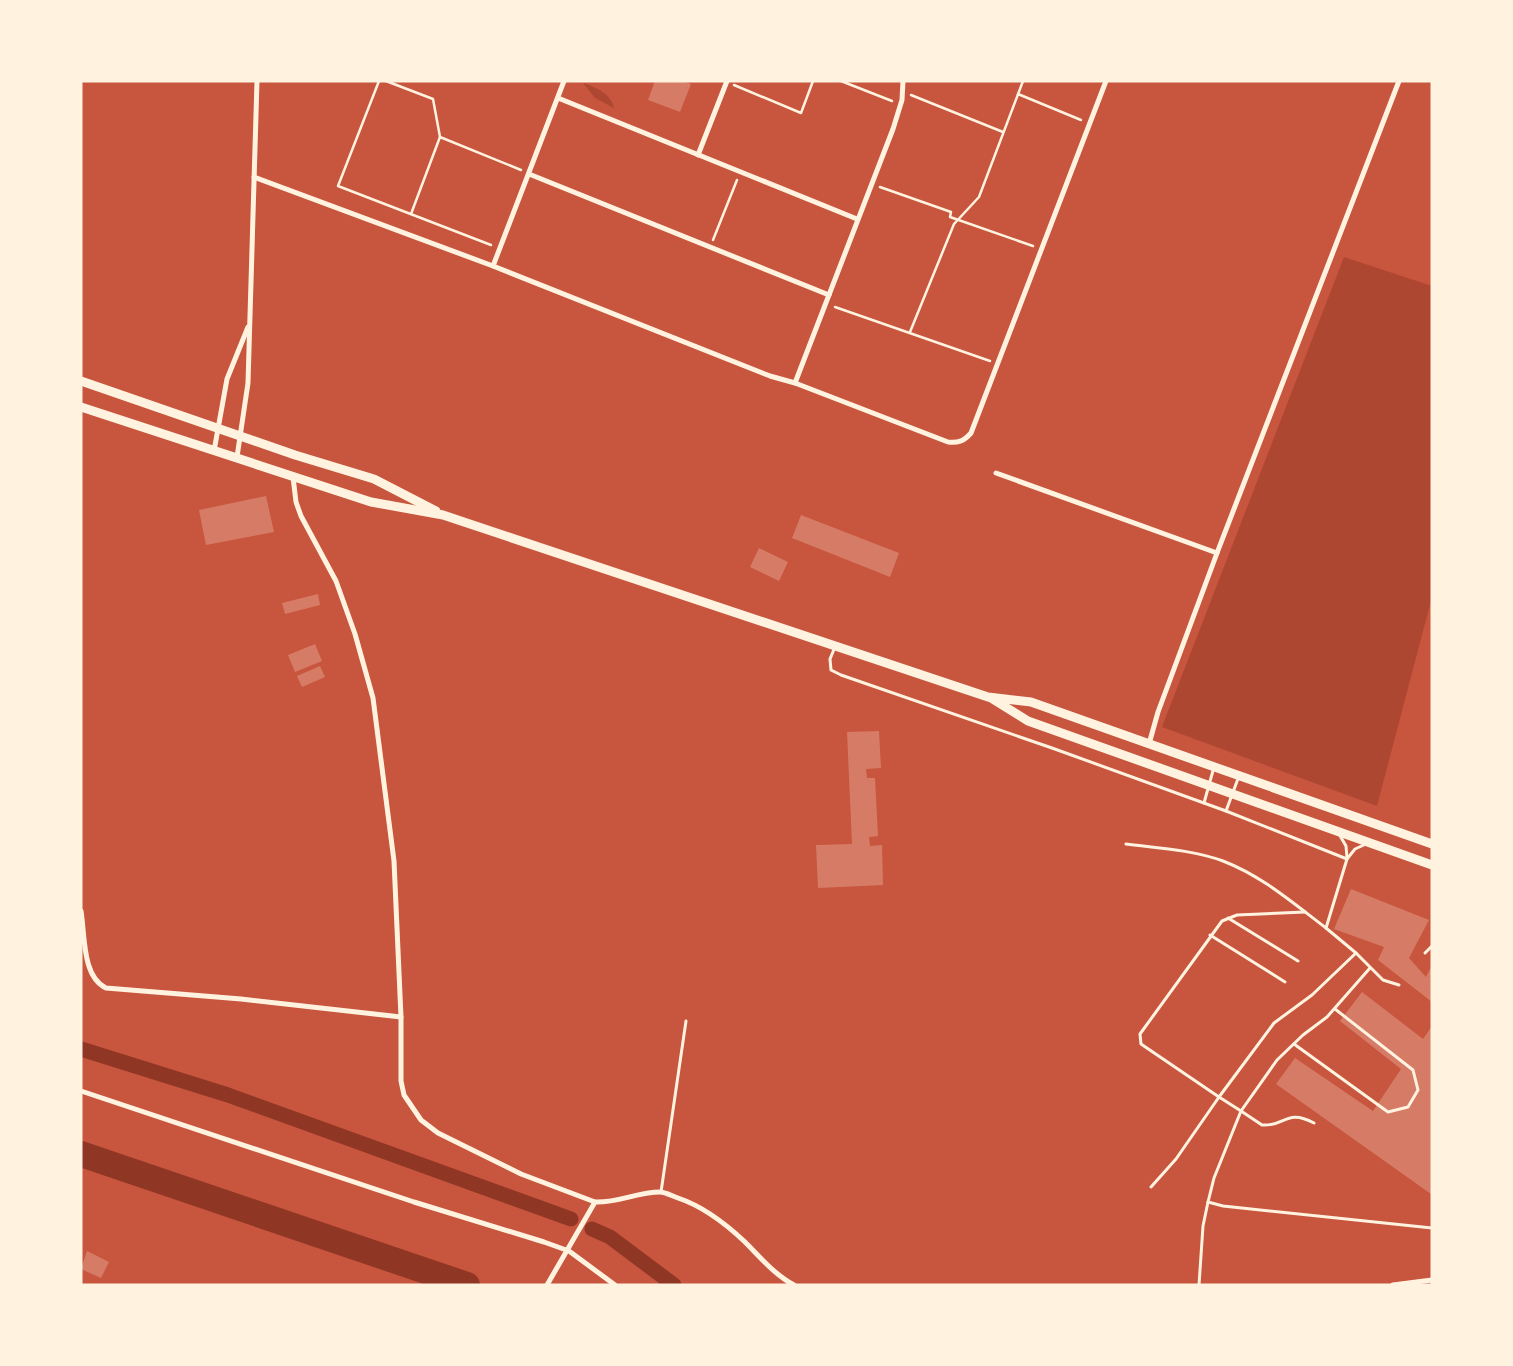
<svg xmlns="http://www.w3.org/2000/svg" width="1513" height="1366" viewBox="0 0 1513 1366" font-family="'Alegreya Sans',sans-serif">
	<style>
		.green { fill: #ae4732 }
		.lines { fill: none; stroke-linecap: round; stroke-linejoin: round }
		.canal { stroke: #8f3625; stroke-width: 15 }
		.river { stroke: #8f3625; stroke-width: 26 }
		.building { fill: #d67c66 }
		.path { stroke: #fff3e0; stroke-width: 2.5 }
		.service { stroke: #fff3e0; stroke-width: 3 }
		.minor { stroke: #fff3e0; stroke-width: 5 }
		.secondary { stroke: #fff3e0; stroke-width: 9 }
	</style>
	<rect width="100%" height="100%" fill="#c8553d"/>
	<g class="green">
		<path d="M583,83C596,87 611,94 614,108L595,98Z"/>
		<polygon points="1344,257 1432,286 1432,597 1377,806 1162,727"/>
	</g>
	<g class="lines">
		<g class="canal">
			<polyline points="81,1049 228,1095 571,1219"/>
			<polyline points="592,1229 610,1237 674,1285"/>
		</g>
		<polyline class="river" points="81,1154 467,1285"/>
	</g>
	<g class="building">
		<polygon points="655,81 683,81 691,84 680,112 648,100"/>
		<polygon points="266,496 274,532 206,545 199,510"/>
		<polygon points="801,515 899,553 890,577 792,538"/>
		<polygon points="759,548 788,562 779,581 750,567"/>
		<polygon points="318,594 320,605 285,614 282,603"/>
		<polygon points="315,644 322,661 295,672 288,655"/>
		<polygon points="320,666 325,677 302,687 297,676"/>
		<polygon points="879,731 881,768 866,769 867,778 875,778 878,836 869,837 870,846 882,845 883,885 818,888 816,845 852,844 847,732"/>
		<polygon points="1351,889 1429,920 1409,958 1426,977 1432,965 1432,1002 1378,960 1384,947 1334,929"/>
		<polygon points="1362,992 1423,1039 1432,1026 1431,1194 1276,1084 1295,1058 1373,1111 1401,1069 1340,1021"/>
		<polygon points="87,1251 109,1262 101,1278 81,1269"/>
	</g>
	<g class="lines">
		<g class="path">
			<polyline points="379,81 338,186 491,245"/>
			<polyline points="386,81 433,99 440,137 521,170"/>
			<polyline points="841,81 892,101"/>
			<polyline points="734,85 801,113 813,81"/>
			<polyline points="1018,94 1081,120"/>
			<polyline points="911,95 1003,132"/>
			<polyline points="880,187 951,212 950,217 1033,246"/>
			<polyline points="411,214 440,137"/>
			<polyline points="713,240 737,180"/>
			<polyline points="835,307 990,361"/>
			<polyline points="910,332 954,224 979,197 1023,81"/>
		</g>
		<g class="service">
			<polyline points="835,647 830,659 831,670 841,675 1052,748 1226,811 1347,859"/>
			<polyline points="1204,803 1214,767"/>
			<polyline points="1226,811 1239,776"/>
			<polyline points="1339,834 1346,846 1347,858"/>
			<path d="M1126,844C1158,848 1193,850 1223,861C1262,876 1293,903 1326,928"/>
			<polyline points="1366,844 1355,849 1347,859 1326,928 1356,953 1312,995 1274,1023 1219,1097 1241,1111 1214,1178 1208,1202 1223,1206 1432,1228"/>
			<polyline points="1228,918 1298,961"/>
			<polyline points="1210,935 1285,982"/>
			<polyline points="1356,953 1383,980 1399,985"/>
			<polyline points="1425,953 1432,946"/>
			<polyline points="1294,1044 1388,1112 1408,1107 1418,1090 1413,1070 1335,1009"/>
			<path d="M1314,1123C1286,1108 1285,1127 1262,1125L1241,1111L1277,1060L1303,1035L1327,1017L1370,968"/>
			<polyline points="1151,1187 1176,1159 1219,1097 1141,1044 1140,1034 1222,921 1237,915 1305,912"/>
			<polyline points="661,1192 686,1021"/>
			<polyline points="1199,1285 1203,1226 1208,1202"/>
		</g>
		<g class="minor">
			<polyline points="564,81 493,266 770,376 795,383 893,129 902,100 903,81"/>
			<polyline points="558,98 857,219"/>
			<polyline points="698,155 727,81"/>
			<polyline points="529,174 829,295"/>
			<polyline points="254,177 493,266"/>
			<path d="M795,383L948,442C959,443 964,441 971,433L1106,81"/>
			<polyline points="214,451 227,379 248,327"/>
			<polyline points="237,457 248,383 257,81"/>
			<polyline points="996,473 1217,553"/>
			<polyline points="293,477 296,502 301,516 336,581 355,634 373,698 394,861 401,1017 401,1081 404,1095 421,1120 438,1133 521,1174 595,1202"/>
			<polyline points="1149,744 1158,712 1217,553 1399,81"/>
			<path d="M81,911C85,935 82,977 106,988L241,999L401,1017"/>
			<polyline points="81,1091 414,1202 544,1242 569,1251 615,1285"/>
			<path d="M547,1285L595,1202C618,1203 637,1192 660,1192C665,1192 672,1196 678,1198C702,1206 726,1224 745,1242C760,1257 775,1275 794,1285"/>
			<polyline points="1393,1285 1432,1280"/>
		</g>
		<g class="secondary">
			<polyline points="81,381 295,455 374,479 436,511"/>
			<polyline points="81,407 371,502 443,515 988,697 1031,702 1432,844"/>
			<polyline points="991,698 1028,721 1432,865"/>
		</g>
	</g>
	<rect width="1513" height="1366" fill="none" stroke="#fff3e0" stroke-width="165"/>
</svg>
